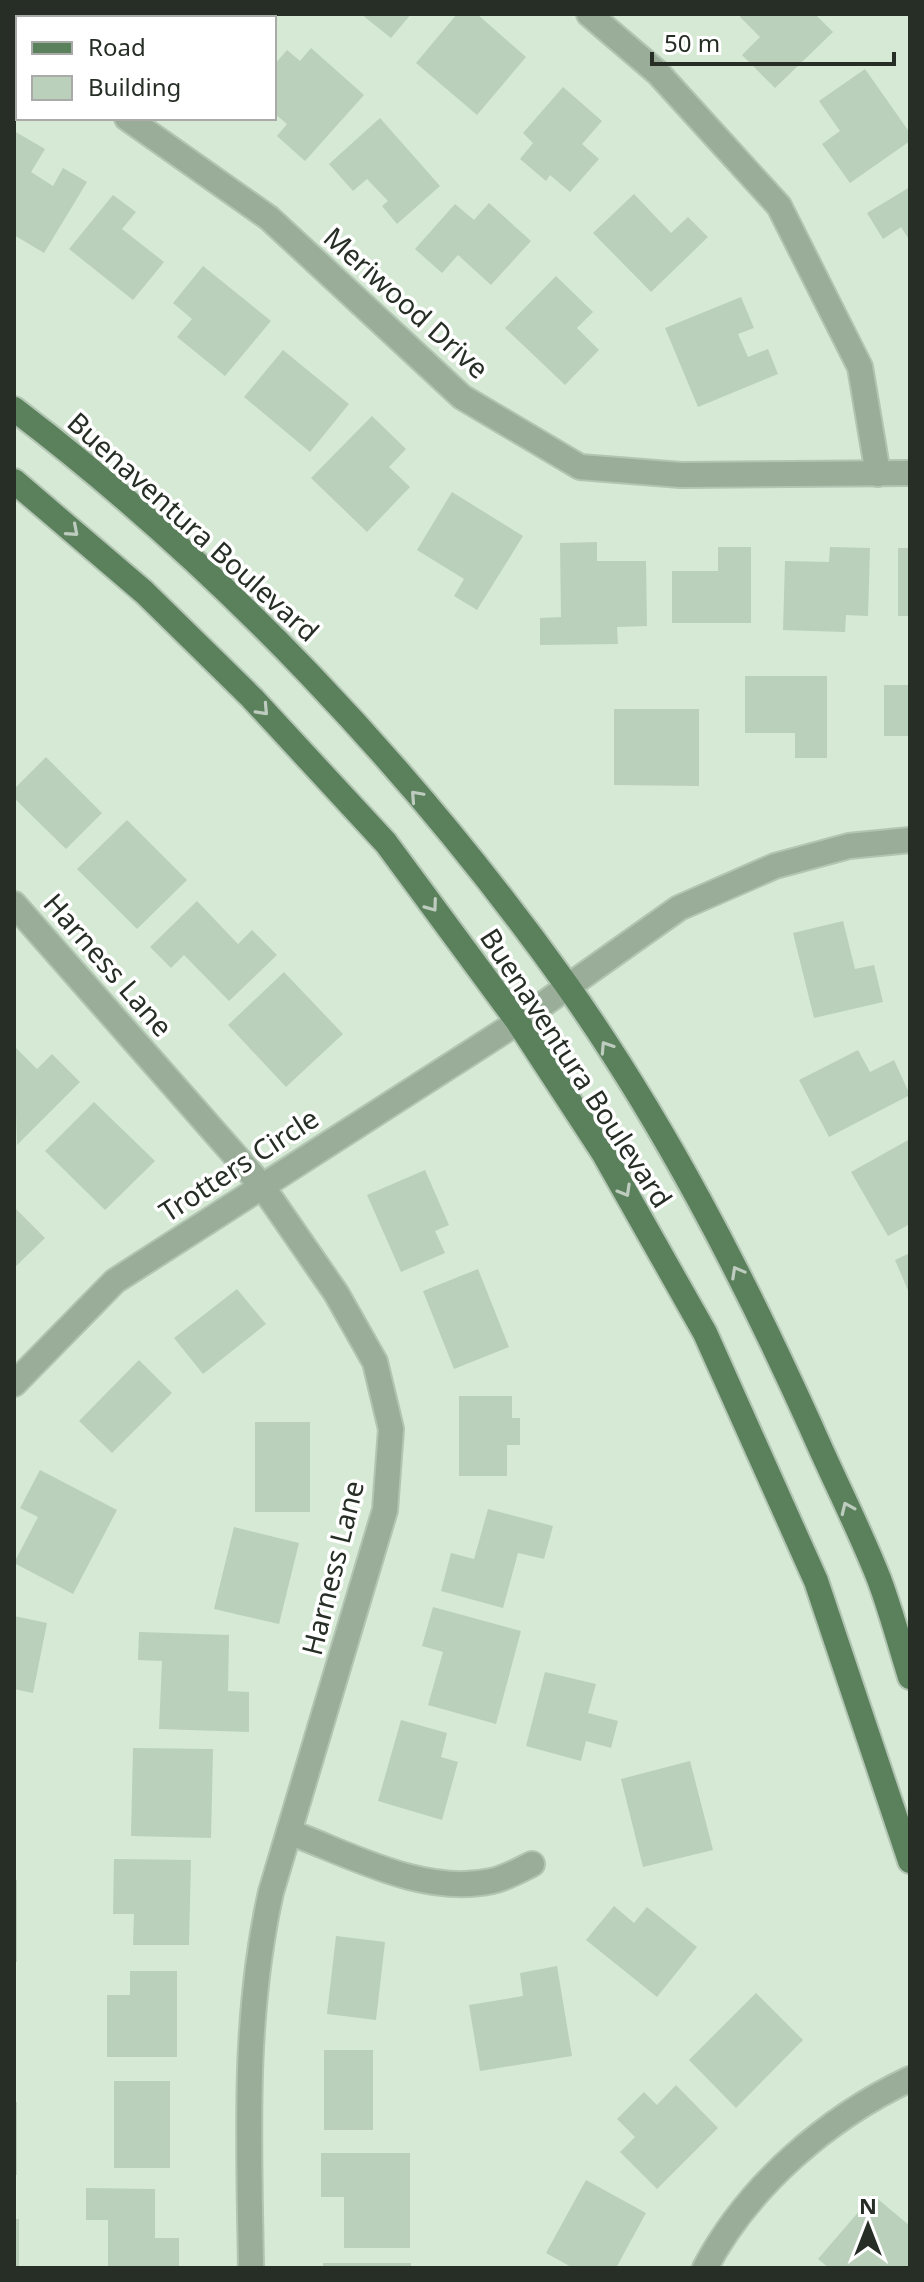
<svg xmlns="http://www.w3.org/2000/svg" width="924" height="2282" viewBox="0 0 924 2282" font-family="'Noto Sans',sans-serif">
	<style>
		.building { fill: #bbd0bb }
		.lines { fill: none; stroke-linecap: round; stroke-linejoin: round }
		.minor-casing { stroke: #b2c4b2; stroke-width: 28 }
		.major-casing { stroke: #b2c4b2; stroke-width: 28 }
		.minor { stroke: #99ad99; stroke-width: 24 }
		.major { stroke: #5b805c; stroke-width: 24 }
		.oneway { stroke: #bdccbe }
		.labels { text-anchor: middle; stroke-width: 7; stroke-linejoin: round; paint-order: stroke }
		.street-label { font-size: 28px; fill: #262e26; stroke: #fff }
	</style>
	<rect width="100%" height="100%" fill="#d5e9d5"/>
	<g class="building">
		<polygon points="174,14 262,14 267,18 171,18"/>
		<polygon points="361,14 411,14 391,38"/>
		<polygon points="457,14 477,14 526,57 477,115 416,63"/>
		<polygon points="742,14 815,14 833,32 775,88 742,55 760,37 740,17"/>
		<polygon points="311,48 364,95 305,161 277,136 287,124 274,113 274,65 287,50 300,61"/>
		<polygon points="865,69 910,133 910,141 850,183 822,144 840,131 819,101"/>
		<polygon points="563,87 602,121 582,144 599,159 570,192 550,175 546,181 520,159 533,143 523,133"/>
		<polygon points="380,118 440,186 397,224 382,206 388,201 367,179 353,191 329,164"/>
		<polygon points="14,131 45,149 31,172 53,186 63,168 87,182 44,253 14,235"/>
		<polygon points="910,187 910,241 901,227 883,239 867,213"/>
		<polygon points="634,194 671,233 688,217 708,237 651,292 593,233"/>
		<polygon points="113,195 136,212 122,229 164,262 133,300 69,249"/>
		<polygon points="489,203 531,241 491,285 458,255 442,273 415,249 455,204 474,220"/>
		<polygon points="203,266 271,321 225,376 177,337 192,319 173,303"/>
		<polygon points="556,276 593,312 577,328 599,350 565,385 505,328"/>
		<polygon points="741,297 754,328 738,334 748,357 768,349 778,374 698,407 665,328"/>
		<polygon points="283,350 349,404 310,452 244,397"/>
		<polygon points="372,416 406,449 389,467 410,487 367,532 311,478"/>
		<polygon points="452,492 523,536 477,610 454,596 464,579 417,550"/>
		<polygon points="597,542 597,561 646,561 647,626 617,627 618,644 540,645 540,618 561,617 560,543"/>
		<polygon points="718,547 751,547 751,623 672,623 672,571 718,571"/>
		<polygon points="830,547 870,548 868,616 846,615 845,632 783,630 785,561 829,562"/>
		<rect x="898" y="548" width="12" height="68"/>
		<polygon points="745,676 827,676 827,758 795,758 795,733 745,733"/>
		<rect x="884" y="685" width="26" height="51"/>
		<polygon points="614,709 699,709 699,786 614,785"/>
		<polygon points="46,757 102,813 66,849 14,798 14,789"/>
		<polygon points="127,820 187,880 137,929 77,869"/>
		<polygon points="197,901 238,944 252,930 277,955 229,1001 184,955 171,968 150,947"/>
		<polygon points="843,921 855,969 874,965 883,1002 814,1018 793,933"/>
		<polygon points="284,972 343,1034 286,1087 228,1025"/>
		<polygon points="14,1046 37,1069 52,1054 80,1082 17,1145"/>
		<polygon points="858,1050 870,1072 894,1060 910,1095 829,1137 799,1080"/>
		<polygon points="94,1102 155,1161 105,1210 45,1151"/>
		<polygon points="910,1139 910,1224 888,1236 851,1172"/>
		<polygon points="425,1170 449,1225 435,1231 445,1253 401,1272 367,1195"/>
		<polygon points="14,1207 45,1238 14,1268"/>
		<polygon points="910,1253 910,1295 895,1260"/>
		<polygon points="478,1269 509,1347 454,1369 423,1291"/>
		<polygon points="237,1289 266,1324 203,1374 174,1338"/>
		<polygon points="139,1360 172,1393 112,1453 79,1421"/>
		<polygon points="459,1396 512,1396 512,1418 520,1418 520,1445 507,1445 507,1476 459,1476"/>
		<rect x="255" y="1422" width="55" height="90"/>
		<polygon points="40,1470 117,1510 73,1594 14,1563 38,1517 20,1508"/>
		<polygon points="488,1509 553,1526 544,1559 518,1553 503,1608 441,1591 451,1553 474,1559"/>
		<polygon points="234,1527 299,1543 279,1624 214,1609"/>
		<polygon points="433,1607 521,1631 496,1724 428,1705 443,1652 422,1646"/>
		<polygon points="14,1616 47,1623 33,1693 14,1689"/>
		<polygon points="139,1632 229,1635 228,1691 249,1692 249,1732 159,1729 162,1661 138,1660"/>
		<polygon points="545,1672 596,1684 588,1713 618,1721 611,1748 586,1741 581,1761 526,1746"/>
		<polygon points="401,1720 447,1733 441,1757 458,1762 442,1820 378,1801"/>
		<polygon points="133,1748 213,1749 211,1838 131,1836"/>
		<polygon points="690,1761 713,1850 643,1867 621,1779"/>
		<polygon points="114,1859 191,1860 189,1945 133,1945 134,1914 113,1914"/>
		<rect x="14" y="1880" width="3" height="82"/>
		<polygon points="614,1906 634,1923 647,1907 697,1947 657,1997 586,1940"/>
		<polygon points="336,1936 385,1942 376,2020 327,2014"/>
		<polygon points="557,1966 572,2056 480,2071 469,2005 523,1996 520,1973"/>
		<polygon points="130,1971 177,1971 177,2057 107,2057 107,1995 130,1995"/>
		<polygon points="756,1993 803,2040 736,2108 689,2060"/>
		<rect x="324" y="2050" width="49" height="80"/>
		<rect x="114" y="2081" width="56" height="87"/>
		<polygon points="676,2085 718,2128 657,2189 620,2152 635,2137 617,2119 644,2092 657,2105"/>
		<rect x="14" y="2102" width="3" height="73"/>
		<polygon points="321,2153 410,2153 410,2248 344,2248 344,2197 321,2197"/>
		<polygon points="586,2180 646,2213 616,2268 573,2268 546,2253"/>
		<polygon points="86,2188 155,2189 155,2238 179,2238 179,2268 108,2268 108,2220 86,2220"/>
		<polygon points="873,2195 910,2226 910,2265 907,2268 829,2268 818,2259"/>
		<rect x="14" y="2219" width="5" height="49"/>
		<rect x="323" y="2263" width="88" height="5"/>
	</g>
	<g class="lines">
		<g class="minor-casing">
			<g id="minor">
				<polyline points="589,14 658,73 779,206 860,367 878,474"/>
				<polyline points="14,39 18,41"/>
				<polyline points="127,118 269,218 462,397 580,467 681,475 910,473"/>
				<path d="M14,904L262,1186L336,1293L375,1362L391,1429L385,1510L271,1892C243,2018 249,2140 251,2268"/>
				<polyline points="14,1384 115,1281 518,1022 679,908 775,866 849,846 910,840"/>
				<path d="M289,1832C351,1855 424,1896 492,1881C506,1878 520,1870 532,1864"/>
				<path d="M705,2268C748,2186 827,2118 910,2079"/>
			</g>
		</g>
		<g class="major-casing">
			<g id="major">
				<path d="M14,409C223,568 413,770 566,984C663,1121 742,1274 811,1427C833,1478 859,1528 879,1579C891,1611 900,1645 910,1677"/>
				<polyline points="14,481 144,592 252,698 386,843 518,1022 604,1154 705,1333 816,1581 910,1861"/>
			</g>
		</g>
		<use href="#minor" class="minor"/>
		<use href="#major" class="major"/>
	</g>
	<defs><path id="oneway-chevron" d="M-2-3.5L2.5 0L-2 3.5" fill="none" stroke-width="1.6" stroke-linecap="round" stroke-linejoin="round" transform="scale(2)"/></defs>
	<g class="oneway">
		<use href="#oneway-chevron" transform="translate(73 531) rotate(41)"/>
		<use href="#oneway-chevron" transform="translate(263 710) rotate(47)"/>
		<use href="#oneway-chevron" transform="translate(416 796) rotate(-132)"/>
		<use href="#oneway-chevron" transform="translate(432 906) rotate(54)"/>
		<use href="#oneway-chevron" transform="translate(606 1047) rotate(-123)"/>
		<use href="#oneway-chevron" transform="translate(625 1191) rotate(60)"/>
		<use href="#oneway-chevron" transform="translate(737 1272) rotate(-119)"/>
		<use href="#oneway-chevron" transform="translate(847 1508) rotate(-114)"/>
	</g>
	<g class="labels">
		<g class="street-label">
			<text transform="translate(406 303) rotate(42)" y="10">Meriwood Drive</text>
			<text transform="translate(193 527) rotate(42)" y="10">Buenaventura Boulevard</text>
			<text transform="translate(108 965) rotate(49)" y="10">Harness Lane</text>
			<text transform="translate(576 1068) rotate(57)" y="10">Buenaventura Boulevard</text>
			<text transform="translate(239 1165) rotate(-33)" y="10">Trotters Circle</text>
			<text transform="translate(333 1568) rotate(-76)" y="10">Harness Lane</text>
		</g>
	</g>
	<rect width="924" height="2282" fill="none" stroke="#262e26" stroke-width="32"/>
	<rect x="16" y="16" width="260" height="104" fill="#ffffff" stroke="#a8aba8" stroke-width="2"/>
	<rect x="32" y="42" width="40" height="12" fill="#5b805c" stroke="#a8aba8" stroke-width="2"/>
	<text x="88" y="56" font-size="24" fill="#262e26">Road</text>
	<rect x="32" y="76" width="40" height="24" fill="#bbd0bb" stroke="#a8aba8" stroke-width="2"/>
	<text x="88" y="96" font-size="24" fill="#262e26">Building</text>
	<g transform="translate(868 2226)" stroke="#ffffff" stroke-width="6" paint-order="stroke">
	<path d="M0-6L14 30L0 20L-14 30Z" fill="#262e26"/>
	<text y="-12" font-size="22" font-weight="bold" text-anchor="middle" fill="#262e26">N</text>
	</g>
	<path d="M652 52v12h242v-12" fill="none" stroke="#262e26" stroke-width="4"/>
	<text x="664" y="52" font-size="24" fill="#262e26" stroke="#ffffff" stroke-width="6" paint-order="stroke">50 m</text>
</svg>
